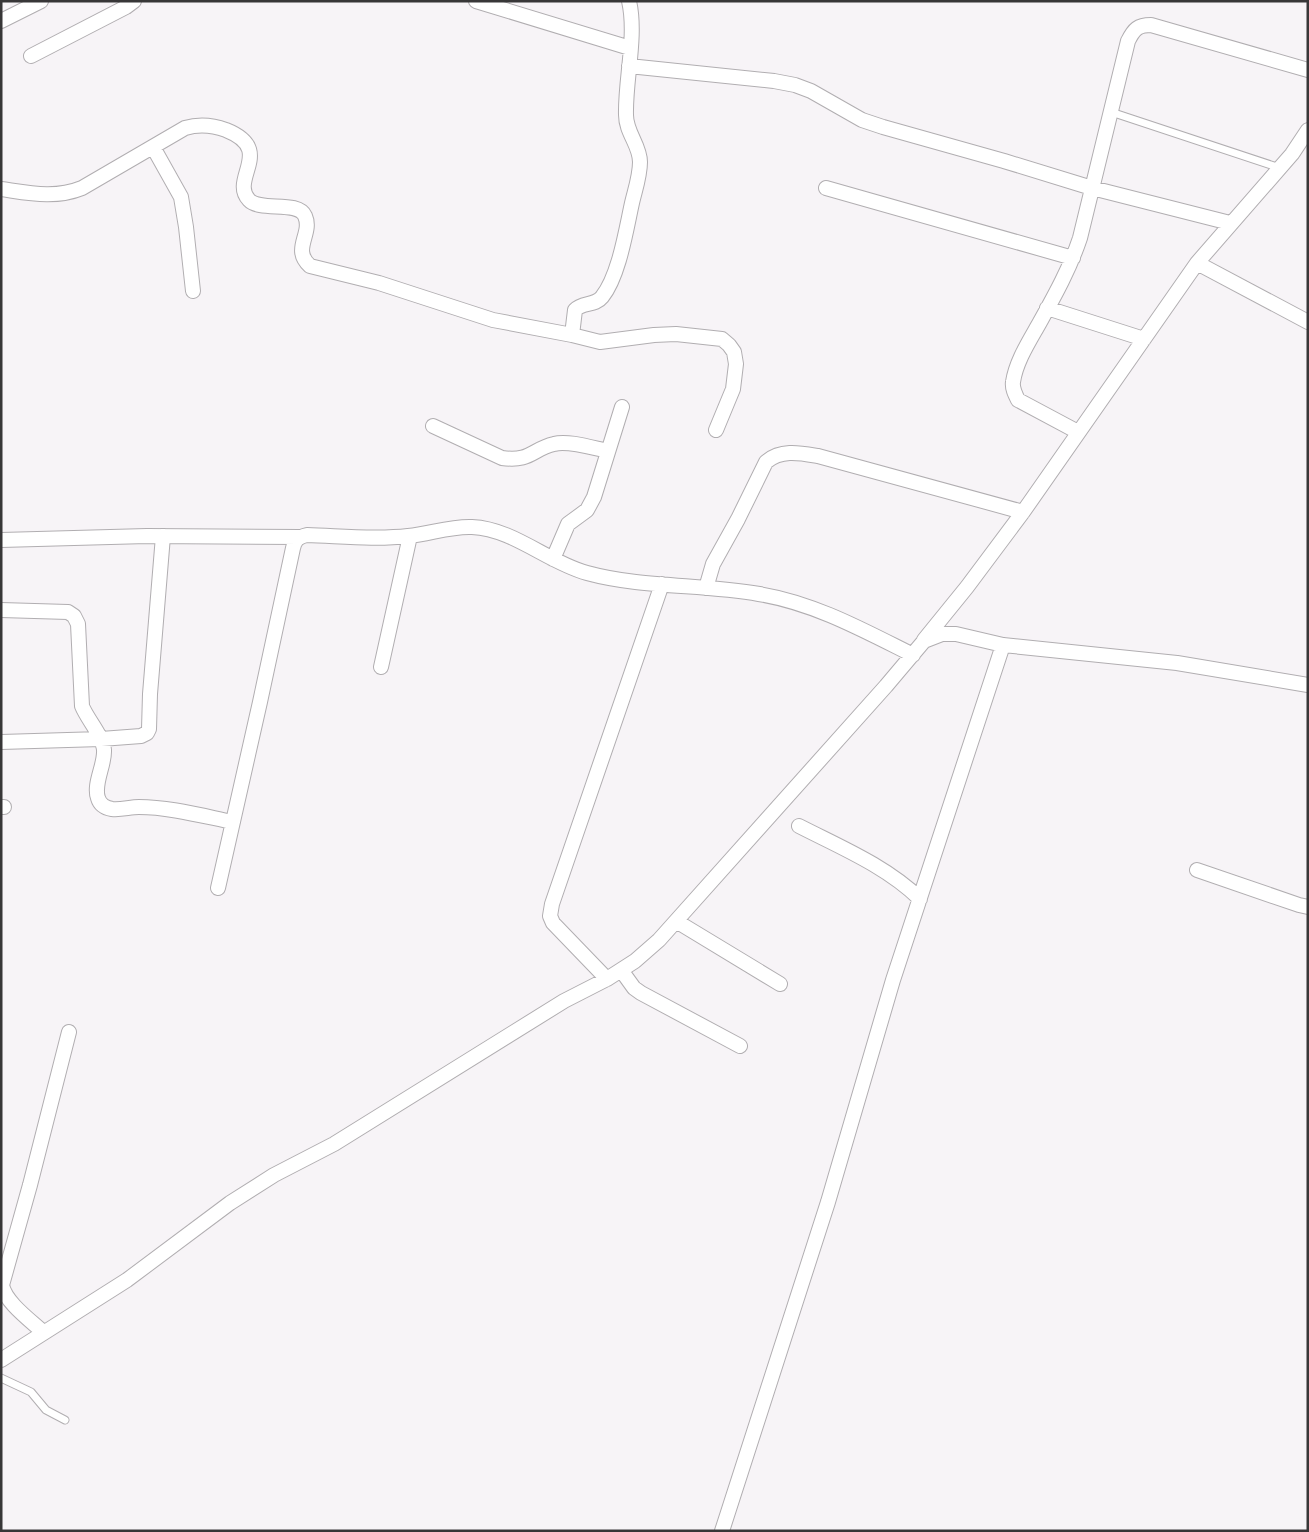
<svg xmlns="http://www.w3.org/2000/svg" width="1309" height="1532" font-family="Karla,sans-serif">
<rect width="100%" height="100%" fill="#f7f4f7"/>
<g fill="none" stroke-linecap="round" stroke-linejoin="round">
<g stroke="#b1aeb1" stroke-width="9">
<path id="lane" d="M1111,112L1280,168
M1,1378L31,1392L46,1410L65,1420"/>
</g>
<g stroke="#b1aeb1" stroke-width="16">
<path id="street" d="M476,1L630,48
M1,21L41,1
M31,56L126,7L134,1
M629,66L774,81L795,85L811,91L862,120L883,127L1004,161L1092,188L1230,223
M153,147L181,197L186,227L193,291
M826,188L1073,258
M1,189C29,193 55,199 82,188L185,128C199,124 212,125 226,130C276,150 229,179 249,200C260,212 298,200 305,216C313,234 291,249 310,266L379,283L493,320L572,335L575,310C582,302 595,306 602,297C619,276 626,230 632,203C635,190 640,176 640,162C640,145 626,133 626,115C625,80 637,36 629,1
M1197,263L1308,322
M1047,308L1144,339
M572,335L600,342L654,335L676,334L722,339L729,345L734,352L736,364L733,389L716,430
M433,426L502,458C531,462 532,449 554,444C568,440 593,448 608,451
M1078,432L1018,400C1015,394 1012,388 1013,382C1016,361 1030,340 1040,322C1055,295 1070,268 1080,238L1128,41C1134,29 1138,25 1151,25L1308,70
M1,540L147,536L300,537
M553,559L568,524L587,510L594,497L622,407
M706,588L713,564L738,519L766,462C781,449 800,453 818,456L1023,512
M1,610L68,612L74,616L78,624L82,706C87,719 103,736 104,750C105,765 93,784 98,798C100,805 106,808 112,809C121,810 130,807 139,807C169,807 203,816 233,822
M924,640L967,587L1023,512L1197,263L1292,154L1308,130
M381,667L410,536
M1,742L101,739L141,736L147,733L149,729L150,694L163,536
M1,807H4
M799,826C840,847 886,866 920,899
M1197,870L1299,905L1308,907
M218,888L260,702L293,548C295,540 298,537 307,535C340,536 375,540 408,536C430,534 450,526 472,527C514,529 547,562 587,573C642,588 702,584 759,594C814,603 863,630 913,655
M676,921L780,984
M621,970L634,988L641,993L740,1046
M607,979L553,923L550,916L552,904L662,584
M43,1332C30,1320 5,1302 2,1285L30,1185L69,1032
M1,1360L127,1280L230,1203L274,1175L334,1144L564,1001L607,979L635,961L659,940L886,686L924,641L942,634H956L1003,645L1177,663L1308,685
M722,1531L828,1202L893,980L1003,645"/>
</g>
<use href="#lane" stroke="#fff" stroke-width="7"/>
<use href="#street" stroke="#fff" stroke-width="14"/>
</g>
<rect width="1309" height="1532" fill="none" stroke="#383738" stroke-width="5"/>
</svg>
